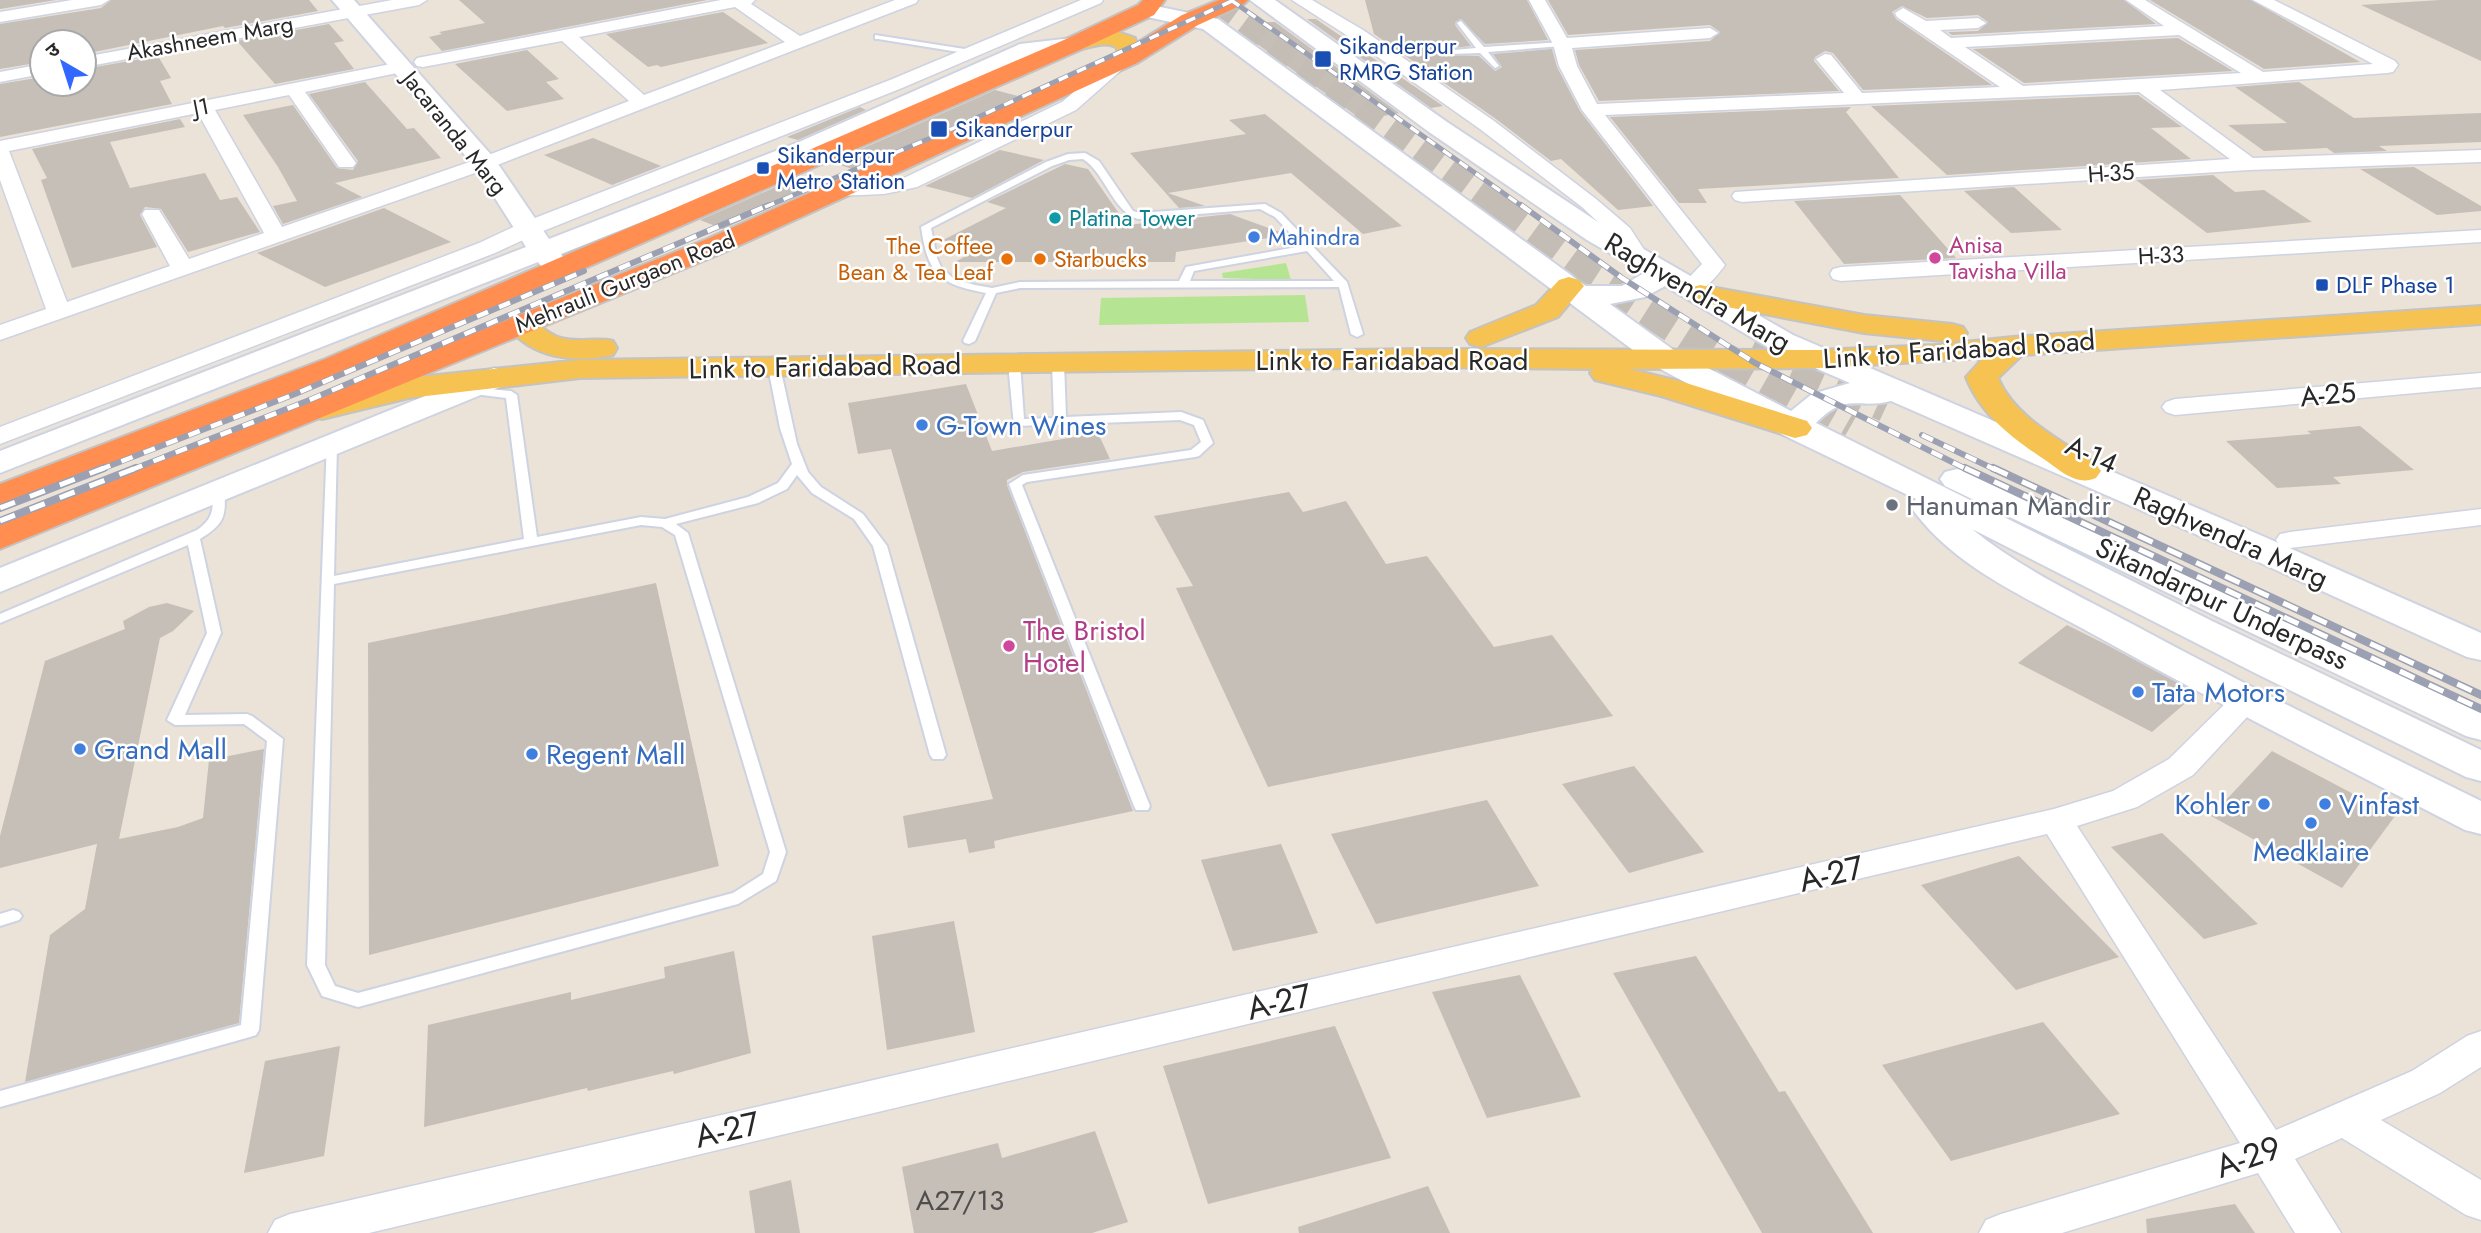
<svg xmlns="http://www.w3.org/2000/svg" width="2481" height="1233" font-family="Jost,'Noto Sans Devanagari',sans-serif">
<rect width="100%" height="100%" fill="#ebe2d8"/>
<path fill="#b5e592" d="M1286,263L1291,280L1223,278L1222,273Z
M1305,295L1309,322L1099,325L1101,298Z"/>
<path fill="#c6bfb8" d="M0,0H56L0,9Z
M111,0H309L318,11L225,28L223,26L84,54V42H42V62L0,69V24L101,8Z
M459,0H707L442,51L429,37L442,34L439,32L485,23Z
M1365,0H1527L1548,40L1485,44L1460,19L1455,25L1471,46L1453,48L1448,51L1449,55L1479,56L1495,71L1502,67L1493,54L1552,49L1557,67L1580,111L1653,206L1618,210L1561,159L1551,161L1496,119L1374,34Z
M1548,0H2124L2156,24L1952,35L1948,32L1978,31L1988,22L1978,15L1927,18L1902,6L1892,12L1896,19L1992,85L1863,90L1833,53L1825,51L1815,57L1814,61L1839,91L1599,101L1579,65L1575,50L1710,41L1720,32L1710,25L1568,35Z
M2150,0H2251L2360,62L2264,69Z
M2440,0H2481V61L2361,5Z
M723,12L768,43L661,67L657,65L648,67L606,34Z
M1307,19H1316L1443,106L1431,108Z
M1267,22H1275L1399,113L1362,120L1238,30Z
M329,24L344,41L334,43L354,69L275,84L237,41Z
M2178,38L2233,71L2024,83L1973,49Z
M527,50L559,79L546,82L564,99L507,111L455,64Z
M158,56L171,78L160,81L172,104L0,137V84L42,77V84H84V69Z
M365,82L407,129L414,128L441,158L335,183L362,197L283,224L273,206L297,201L278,167L243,115L293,105L337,168L353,170L358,161L309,94Z
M2299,82L2354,118L2481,113V142L2379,146L2387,151L2334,153L2327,148L2264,151L2228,125L2287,123L2235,87Z
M995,90L1018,96L855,170L832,162Z
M2138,95L2182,127L2151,128L2191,159L1947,175L1871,106Z
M860,107L866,110L798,140L787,137Z
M1851,107L1846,112L1899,178L1698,189L1707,203H1679L1610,117Z
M1265,114L1402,226L1363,234L1291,173L1168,193L1205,206L1179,208L1130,153L1246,134L1229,120Z
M180,119L185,127L110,142L130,188L205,173L220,200L237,197L260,232L188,252L161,209L145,207L140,215L157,247L72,268L41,180L47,178L32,149Z
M593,138L661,166L612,185L544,155Z
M1000,150L1044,160L972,198L925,186Z
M1065,164L1088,169L1127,225L1230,214L1288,235L1176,252L1175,262H955L975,251L943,240L1006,208L987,202Z
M2414,167L2481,206V211L2437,215L2360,169Z
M803,175L810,190L723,229L700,220Z
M2213,175L2235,192L2264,190L2312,222L2207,233L2136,180Z
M2014,187L2062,230L2011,233L1964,191Z
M1900,195L1956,258L1844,264L1794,201Z
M384,208L451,242L325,287L257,253Z
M966,384L992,451L1098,433L1110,459L1023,472L1007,480V485L1133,811L994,841L995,848L969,853L966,839L908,848L903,816L993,799L891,449L858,454L848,403Z
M2360,426L2414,470L2333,477L2341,484L2277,488L2226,441L2311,434L2307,431Z
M1289,492L1303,512L1346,501L1386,564L1427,556L1494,647L1552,635L1613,716L1268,787L1176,588L1193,586L1154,516Z
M656,583L719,866L369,955L368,643Z
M167,603L194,611L173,631L160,638L119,839L178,827L203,818L209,760L264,749L239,1023L25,1082L50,935L85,909L97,844L0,868V836L45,661L125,629L123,621L149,607Z
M2067,625L2107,645L2197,693L2152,732L2018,663Z
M2272,751L2395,816L2342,888L2211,816Z
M1634,766L1704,852L1629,873L1562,784Z
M1487,800L1539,886L1376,924L1331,834Z
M2162,833L2188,857L2258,924L2204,939L2111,847Z
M1281,844L1318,933L1233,951L1201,860Z
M2019,856L2119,957L2016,990L1921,885Z
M954,921L975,1032L887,1050L872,936Z
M734,951L751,1053L674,1074L673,1071L588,1091L587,1088L424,1127L428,1025L571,992V1000L665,978L664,967Z
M1696,956L1779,1092L1785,1091L1873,1233H1762L1613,973Z
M1520,975L1581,1097L1487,1118L1432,992Z
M2043,1022L2120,1114L1951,1161L1882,1065Z
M1335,1026L1391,1158L1208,1204L1163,1066Z
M340,1046L324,1156L244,1173L265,1061Z
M1095,1131L1128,1222L1092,1233H914L902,1167L998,1143L1002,1158Z
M791,1180L800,1233H755L749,1191Z
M1428,1186L1450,1233H1299L1298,1227Z
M2235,1204L2255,1233H2147L2146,1219Z"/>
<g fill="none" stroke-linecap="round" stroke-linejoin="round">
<path stroke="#c4bdb5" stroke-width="24" stroke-dasharray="24 12" stroke-linecap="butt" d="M1216,0L1498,207"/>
<path stroke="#c4bdb5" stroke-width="31" stroke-dasharray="31 15" stroke-linecap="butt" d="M1496,205L1593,276L1693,340L1849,429
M1753,346L1886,407"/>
<g stroke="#ced3e2" stroke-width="4">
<path id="lane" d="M1461,21L1484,47L1562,42L1566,44L1562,46L1488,52L1499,66L1495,68L1480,53L1451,54L1450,52L1454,50L1476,48L1457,23Z
M875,35L971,50L975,52L971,54L878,39H875Z
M1085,153L1099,161L1133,211L1139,213L1265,204L1281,213L1347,282L1363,334L1357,337L1351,334L1339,287L1020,288L996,293L975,341L969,344L965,343L963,341L986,293C939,284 928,275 921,227L1046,162L1068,154ZM1083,159C1106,174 1112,211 1138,219L1260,209L1275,217L1302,246L1186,267L1179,281L1020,282L992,288L975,285L954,279L941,267L937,258L931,228L1052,166L1069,160ZM1307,251L1334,281H1190L1194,271Z
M1014,360L1020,363L1024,419L1054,418L1052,363L1058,360L1064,363L1066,417L1181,412L1203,420L1213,443L1199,456L1195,457L1027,482L1022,485L1150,806L1148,810H1136L1134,806L1009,484L1023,475L1191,450L1201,442L1194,425L1180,420L1014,426L1008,363Z
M774,364L780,367L797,444L808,472L821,487L863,514L887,546L946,755L943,759H933L930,755L873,546L854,519L812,493L797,475L787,489L758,503L676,524L688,533L786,852L776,881L738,904L358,1007L322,996L307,965L327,441L331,440L337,444L334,576L524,539L506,398L466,393V389L470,387L511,391L517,395L537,537L641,517L665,519L748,497L778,483L792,464L780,428L768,367ZM641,525L662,527L675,535L770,852L763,874L733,893L358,993L335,986L325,965L334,584Z
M218,486L224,490C227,517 223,525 200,539L221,633L185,715L247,714L252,716L283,739L259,1030L256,1035L250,1037L0,1107V1091L241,1025L267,741L244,724L175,725L167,720L207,633L188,545L0,623V614L197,530C213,519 214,509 212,490Z
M13,910L19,912L22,916L19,920L0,926V914Z"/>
</g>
<g stroke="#ced3e2" stroke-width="3">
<path id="street" d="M72,0H109L101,5L0,22V12Z
M392,0H427L419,5L84,67V57Z
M721,0H755L751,4L800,36L895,0H918L916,3L492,167L0,340V325L46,309L0,180V141L401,62L407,63L410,67L407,71L305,92L356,163L353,167H339L289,95L215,110L282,227L478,159L629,101L562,41L423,67L417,66L414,62L417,58ZM735,7L785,42L644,95L579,37ZM198,113L264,233L189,259L159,210H145L142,214L170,266L67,302L9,151Z
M1081,0H1103L1101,3L902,88L538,233L495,253L0,444V427L479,243L522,223L890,80Z
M1292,0H1312L1363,30L1494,121L1596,199L1630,228L1650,259L1647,264H1631L1614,237L1582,207L1480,129L1351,38Z
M1529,0H1545L1567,38L1710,28L1718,33L1710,38L1572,48L1577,66L1597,104L1844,93L1816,59L1825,54L1831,55L1862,93L2000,87L1897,17L1895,13L1903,8L1926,21L1978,18L1986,23L1978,28L1940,30L1951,38L2164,26L2126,0H2145L2263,72L2373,64L2253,0H2274L2395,61L2398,65L2393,72L2387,73L2160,90L2253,158L2481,150V162L2249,170L1742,202L1735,200L1732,196L1735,192L2230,159L2139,92L1605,115L1725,265C1715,279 1700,297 1682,293L1679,288L1702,264L1582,110L1559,66L1553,44ZM2179,35L2241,73L2023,86L1965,47Z
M1121,56L1130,61L1127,65L1076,110L917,187L884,194L837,196L830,194L827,190L830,186L837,184L904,178L1062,102L1115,57Z
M42,64V74L0,82V72Z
M2481,230V242L1841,281L1833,279L1830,274L1833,269L1841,267Z
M2481,373V387L2175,415L2166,412L2162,407L2166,402L2175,399Z
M2481,509V525L2290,548L2280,546L2276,540L2280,534L2290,532Z
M2245,692L2256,695L2261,702L2193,775L2137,807L2077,826L2276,1130L2412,1071L2467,1036L2481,1031V1067L2440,1093L2381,1120L2481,1180V1220L2466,1215L2342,1138L2295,1159L2341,1233H2295L2258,1173L2062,1233H1979L1986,1220L2001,1214L2240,1143L2047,834L369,1233H268L275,1220L290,1214L2054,809L2113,791L2169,759L2234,695Z"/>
</g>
<g stroke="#ced3e2" stroke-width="4">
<path id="secondary" d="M332,0H354L494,158L549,239L799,142L1020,44L1072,38L1080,40L1083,45L1080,50L1032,55L817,152L561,254L571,268L567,274C552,278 547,274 538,262L0,473V451L526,247L476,168Z
M1250,0H1275L1447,122L1607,228L1793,335L2267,538L2481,633V660L2467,657L2241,554L1891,401C1856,410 1848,391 1816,423L2212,621L2481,750V781L2466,777L2255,673L1972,529C2021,569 2080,596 2136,626C2249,687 2365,744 2481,801V834L2465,830C2342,767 2219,704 2098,637C2034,601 1954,569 1911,507L1916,499L1783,435L1653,365L1203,29L1138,15L1135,10L1138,5L1146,4L1218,19L1586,286H1622L1644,273L1587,240L1429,132ZM1665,286L1771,349L1850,383L1812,394L1791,411L1675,351L1610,304L1645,297Z
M494,368L505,371L510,378L505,385L0,592V568Z
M1957,469L1969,472L2481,710V740L2466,736L1945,486L1940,479L1945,472Z"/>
</g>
<g stroke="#c3c3c3" stroke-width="4">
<path id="primary" d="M1112,30L1135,38L1140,58L1137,63H1121L1116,47C1098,39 1082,54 1064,50L1061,45L1064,40Z
M1569,277L1579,280L1584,286L1558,317L1481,347L1470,344L1466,338L1470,332L1536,305L1559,280Z
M1700,285L1864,315L1952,324L1963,327L1967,333L1963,339L1952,342L1864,333L1690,300L1685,294L1690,288Z
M2481,306V324L2022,355L1998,378C2015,418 2062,441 2096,464L2101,471L2096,478C2091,480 2086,481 2080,480C2068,478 2058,469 2048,462C2014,439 1981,416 1966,377L1983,358L1819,368L1629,369L1683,382L1807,421L1812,428L1807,435L1795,438L1661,396L1595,380L1590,373L1593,369L1425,367L580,378L409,398L322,419L310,416L306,409L310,402L409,378L580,360L1425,349L1819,350L1935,345L2013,337Z
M521,315C537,319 545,334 561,338C578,343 596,337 613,341L617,348L613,355C575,364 529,358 506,324L510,318Z"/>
</g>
<g stroke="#c3c3c3" stroke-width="4">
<path id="highway" d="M1143,0H1165L1154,15L1080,50L347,373L0,507V484L325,359L1064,40L1138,5Z
M1219,0H1248L1244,4L1198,25L1137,63L727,251L0,549V525L707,239L1121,53L1182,15Z"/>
</g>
<use href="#lane" fill="#fff" fill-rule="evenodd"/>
<use href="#street" fill="#fff" fill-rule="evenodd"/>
<use href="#secondary" fill="#fff" fill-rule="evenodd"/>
<use href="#primary" fill="#f6c353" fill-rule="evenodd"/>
<use href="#highway" fill="#ff8e50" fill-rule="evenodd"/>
<g stroke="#9ba1b3" stroke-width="5">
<path id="rail-far2" d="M1231,0L1523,207
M765,207L945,132L1234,0"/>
</g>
<g stroke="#9ba1b3" stroke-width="6">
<path id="rail-far1" d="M1521,205L1622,278L1755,363L1968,470
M1922,435L1996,470
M99,470L295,394L584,271
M131,470L307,401L769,205"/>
</g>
<g stroke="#9ba1b3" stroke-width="8">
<path id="rail" d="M1965,468L2481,709
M1993,468L2481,695
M0,508L104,468
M0,521L136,468"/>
</g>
<use href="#rail-far2" stroke="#fff" stroke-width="3.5" stroke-dasharray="10" stroke-linecap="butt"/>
<use href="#rail-far1" stroke="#fff" stroke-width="4.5" stroke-dasharray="12" stroke-linecap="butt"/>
<use href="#rail" stroke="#fff" stroke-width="5" stroke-dasharray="16" stroke-linecap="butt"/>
</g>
<g fill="#1a4fb4" stroke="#fff" stroke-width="2.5">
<rect x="1314" y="50" width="18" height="18" rx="3.5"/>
<rect x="930" y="120" width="18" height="18" rx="3.5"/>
<rect x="756" y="161" width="14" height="14" rx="3.5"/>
<rect x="2315" y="278" width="14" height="14" rx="3.5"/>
</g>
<circle fill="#0f9aa8" stroke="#fff" stroke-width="2.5" cx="1055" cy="218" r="7"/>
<g fill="#3f7fe0" stroke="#fff" stroke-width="2.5">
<circle cx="1254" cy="237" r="7"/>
<circle cx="922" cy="425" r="7"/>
<circle cx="2138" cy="692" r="7"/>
<circle cx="80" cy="749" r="7"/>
<circle cx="532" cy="754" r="7"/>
<circle cx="2264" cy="804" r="7"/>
<circle cx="2325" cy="804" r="7"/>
<circle cx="2311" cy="823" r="7"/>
</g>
<g fill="#d1479c" stroke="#fff" stroke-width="2.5">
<circle cx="1935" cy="258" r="7"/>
<circle cx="1009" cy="646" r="7"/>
</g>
<g fill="#e8710a" stroke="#fff" stroke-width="2.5">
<circle cx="1007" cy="259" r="7"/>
<circle cx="1040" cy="259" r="7"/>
</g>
<circle fill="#6b7280" stroke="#fff" stroke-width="2.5" cx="1892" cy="505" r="7"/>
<g text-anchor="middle" stroke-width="5" stroke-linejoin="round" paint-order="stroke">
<g font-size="23" fill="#282828" stroke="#fff">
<text transform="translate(210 38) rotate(-10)" y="8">Akashneem Marg</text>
<text transform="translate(201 107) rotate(-11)" y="8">J1</text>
<text transform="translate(455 133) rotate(51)" y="8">Jacaranda Marg</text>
<text transform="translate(2111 173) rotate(-4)" y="8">H-35</text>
<text transform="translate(2161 255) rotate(-3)" y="8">H-33</text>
<text transform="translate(625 282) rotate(-22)" y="8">Mehrauli Gurgaon Road</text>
</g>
<g font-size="23" fill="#164399" stroke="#fff" text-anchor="start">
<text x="1339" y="54">Sikanderpur<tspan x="1339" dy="26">RMRG Station</tspan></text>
<text x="955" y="137">Sikanderpur</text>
<text x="777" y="163">Sikanderpur<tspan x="777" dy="26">Metro Station</tspan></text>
<text x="2336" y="293">DLF Phase 1</text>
</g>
<g font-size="23" fill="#0d838f" stroke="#fff" text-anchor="start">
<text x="1069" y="226">Platina Tower</text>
</g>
<g font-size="23" fill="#366cbe" stroke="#fff" text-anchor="start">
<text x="1268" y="245">Mahindra</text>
</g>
<g font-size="23" fill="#b23c85" stroke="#fff" text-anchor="start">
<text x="1949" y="253">Anisa<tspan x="1949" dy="26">Tavisha Villa</tspan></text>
</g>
<g font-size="23" fill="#c56008" stroke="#fff" text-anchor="end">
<text x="993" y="254">The Coffee<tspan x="993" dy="26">Bean &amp; Tea Leaf</tspan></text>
<text x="1054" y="267" text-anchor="start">Starbucks</text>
</g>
<g font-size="28" fill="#282828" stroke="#fff">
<text transform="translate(1698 292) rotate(30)" y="10">Raghvendra Marg</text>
<text transform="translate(1959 349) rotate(-4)" y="10">Link to Faridabad Road</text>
<text x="1392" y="370">Link to Faridabad Road</text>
<text transform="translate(825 366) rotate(-1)" y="10">Link to Faridabad Road</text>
<text transform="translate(2328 394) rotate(-5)" y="10">A-25</text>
<text transform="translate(2092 454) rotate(24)" y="10">A-14</text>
<text transform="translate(2231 537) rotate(24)" y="10">Raghvendra Marg</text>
<text transform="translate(2222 603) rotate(25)" y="10">Sikandarpur Underpass</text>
</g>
<g font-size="28" fill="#366cbe" stroke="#fff" text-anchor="start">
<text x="936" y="435">G-Town Wines</text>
<text x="2152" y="702">Tata Motors</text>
<text x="94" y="759">Grand Mall</text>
<text x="546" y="764">Regent Mall</text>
<text x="2250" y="814" text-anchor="end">Kohler</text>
<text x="2339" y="814">Vinfast</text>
<text x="2311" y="861" text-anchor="middle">Medklaire</text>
</g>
<g font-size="28" fill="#5b616d" stroke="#fff" text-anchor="start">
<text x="1906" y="515">Hanuman Mandir</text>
</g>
<g font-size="28" fill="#b23c85" stroke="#fff" text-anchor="start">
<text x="1023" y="640">The Bristol<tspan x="1023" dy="32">Hotel</tspan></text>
</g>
<g font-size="28" fill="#504e4c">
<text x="960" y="1210">A27/13</text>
</g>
<g font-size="33" fill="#282828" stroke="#fff">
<text transform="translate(1831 873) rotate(-13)" y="12">A-27</text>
<text transform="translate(1279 1001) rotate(-13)" y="12">A-27</text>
<text transform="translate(727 1129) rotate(-13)" y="12">A-27</text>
<text transform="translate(2248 1156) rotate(-19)" y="12">A-29</text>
</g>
</g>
<g transform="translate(63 63) rotate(321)"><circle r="33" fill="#ffffff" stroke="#a9a9a9" stroke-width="2"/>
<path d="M0-5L12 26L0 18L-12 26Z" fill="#3268ff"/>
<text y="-10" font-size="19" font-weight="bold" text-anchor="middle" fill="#282828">उ</text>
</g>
</svg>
